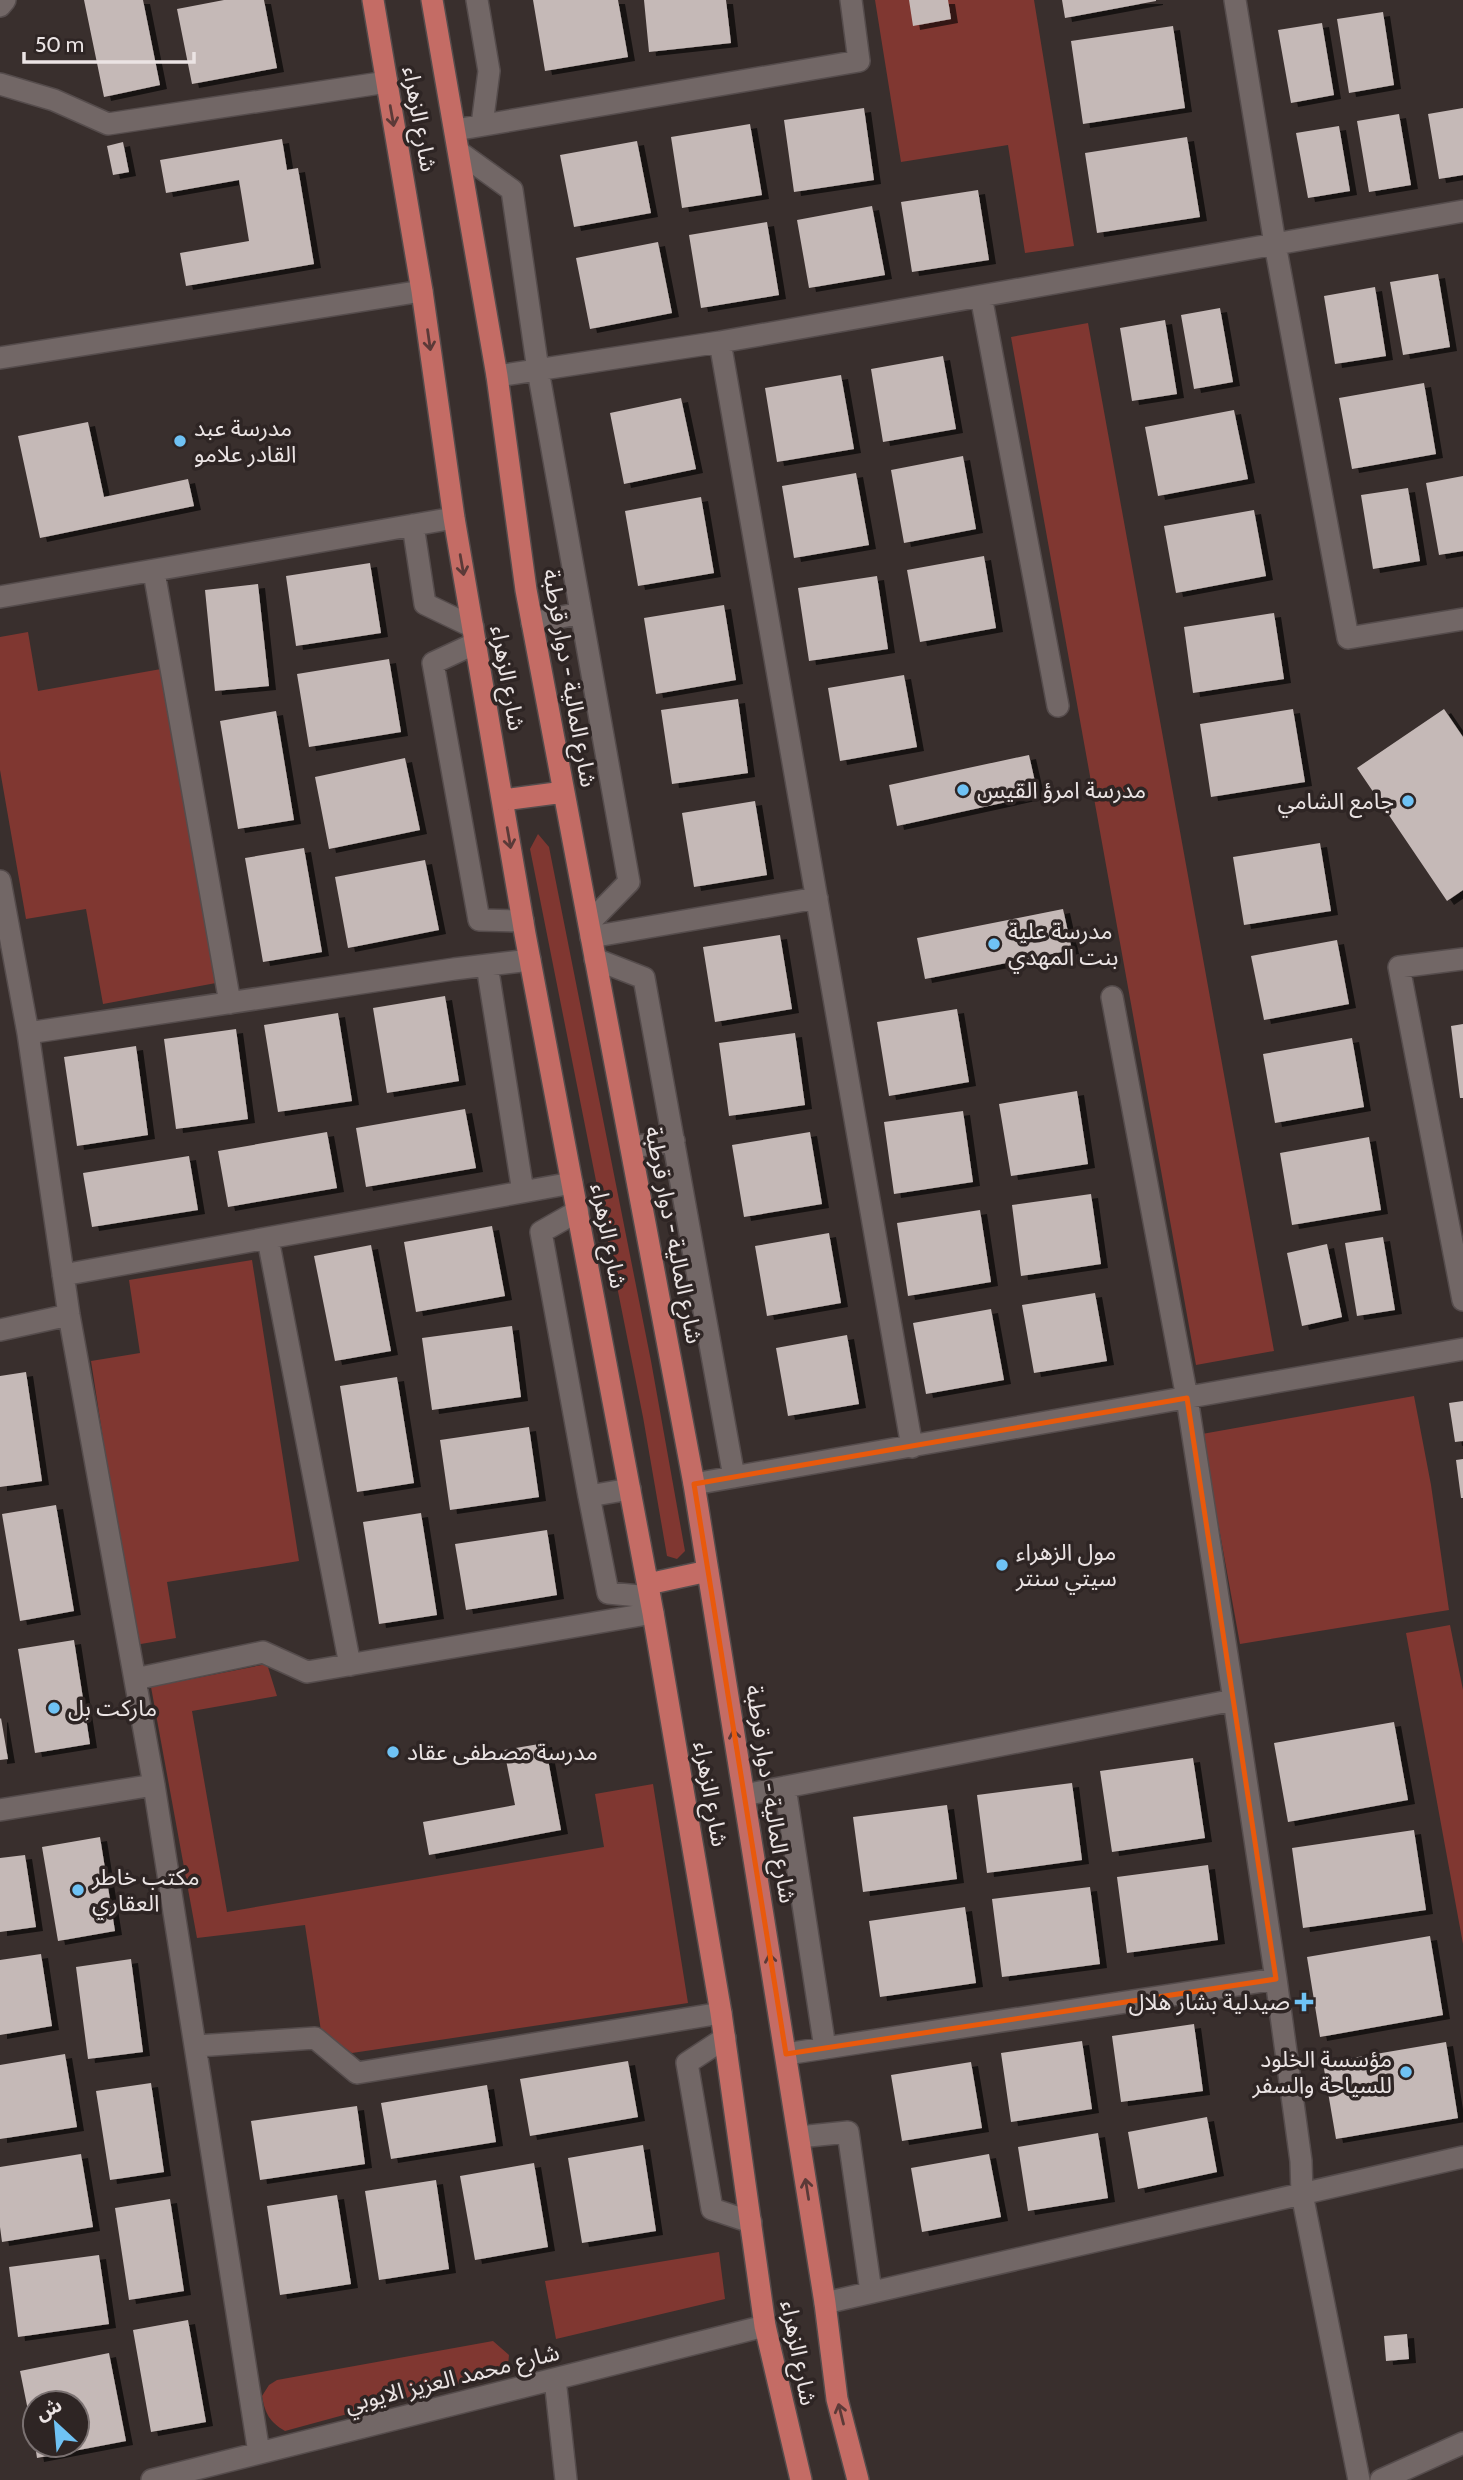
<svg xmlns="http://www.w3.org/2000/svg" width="1463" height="2480" font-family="Cabin,'Noto Sans Arabic',sans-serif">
<defs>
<filter id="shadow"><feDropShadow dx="7" dy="4" stdDeviation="0" flood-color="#0009"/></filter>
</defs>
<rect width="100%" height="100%" fill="#392f2d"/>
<path fill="#803731" d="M875,0H1034L1074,246L1025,253L1008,145L901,162Z
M1088,323L1274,1351L1196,1365L1011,337Z
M28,632L38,691L161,669L216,983L103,1004L86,909L26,919L0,770V637Z
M538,834L549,847L651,1361L685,1551L677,1559L667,1556L643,1417L530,849Z
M252,1260L299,1561L167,1582L176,1638L135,1645L91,1361L140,1353L129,1280Z
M1414,1396L1431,1485L1449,1610L1240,1644L1202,1434Z
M1450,1625L1463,1690V1944L1406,1633Z
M267,1664L277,1696L192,1711L227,1912L604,1847L595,1794L653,1784L688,2003L352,2053L321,2031L305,1925L197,1938L151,1687Z
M719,2252L725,2299L556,2339L545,2281Z
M493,2341L509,2355L508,2365L498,2373L285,2431C270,2422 265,2414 262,2396L269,2385L277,2380Z"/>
<path fill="#c5b9b7" filter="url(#shadow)" d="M84,0H143L160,85L104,97Z
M224,0H264L277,68L192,84L177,9Z
M533,0H618L628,57L545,71Z
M644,0H726L731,43L649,52Z
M909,0H948L951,19L913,26Z
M1062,0H1156V1L1065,18Z
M1383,12L1394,85L1349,93L1337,19Z
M1322,23L1334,95L1291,103L1278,30Z
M1173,26L1185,108L1083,124L1071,41Z
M864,108L874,180L794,192L784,120Z
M1463,108V175L1439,179L1428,114Z
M1399,114L1411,185L1369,192L1357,121Z
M750,124L762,195L682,208L671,137Z
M1339,126L1350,191L1308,198L1296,133Z
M1187,137L1200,217L1097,233L1085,153Z
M282,139L287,170L298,168L314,264L186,286L180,253L249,241L239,180L166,193L160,160Z
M637,141L651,213L574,227L560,155Z
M123,142L129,172L113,175L107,146Z
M978,190L989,260L912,272L901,202Z
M872,206L885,275L809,288L797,220Z
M767,222L779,295L701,308L689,235Z
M658,242L672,313L590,329L576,258Z
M1438,274L1450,347L1403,355L1390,282Z
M1375,287L1386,356L1335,364L1324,296Z
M1220,308L1233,382L1194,389L1181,315Z
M1165,320L1177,394L1132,401L1120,328Z
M943,356L956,429L883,442L871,369Z
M841,375L854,449L777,462L765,388Z
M1424,383L1436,454L1352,469L1339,398Z
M681,398L696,469L624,484L610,413Z
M1234,410L1248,479L1158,496L1145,427Z
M88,422L104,497L188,479L194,506L40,538L18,436Z
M963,456L976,529L904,543L891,470Z
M856,473L869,545L794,558L782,486Z
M1463,476V551L1439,555L1426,483Z
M1408,488L1420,561L1373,569L1361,495Z
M701,497L714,573L638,586L625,511Z
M1254,510L1266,576L1176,593L1164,526Z
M984,556L996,628L920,642L907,570Z
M370,563L381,633L296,646L286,576Z
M877,576L888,649L809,661L798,588Z
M258,584L269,686L215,691L205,590Z
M724,605L736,680L656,694L644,618Z
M1274,613L1284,679L1193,693L1184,627Z
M389,659L401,732L309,747L297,674Z
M904,675L917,747L840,761L828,688Z
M738,699L748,773L672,784L661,710Z
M1293,709L1305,782L1211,797L1200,724Z
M1444,709L1463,737V890L1447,901L1357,768Z
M276,711L294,820L238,829L220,721Z
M1029,755L1038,795L897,826L889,785Z
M405,758L420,830L329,849L315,777Z
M755,801L767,875L694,887L682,813Z
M1320,843L1331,911L1244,925L1233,857Z
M304,848L322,952L263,962L245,858Z
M425,860L439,930L348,948L335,877Z
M1063,909L1072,950L925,979L917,938Z
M780,935L792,1009L715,1022L703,947Z
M1337,940L1349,1004L1264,1020L1251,956Z
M445,996L459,1081L387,1093L373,1008Z
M957,1009L969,1082L889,1096L877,1022Z
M338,1013L352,1101L278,1112L264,1025Z
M1463,1024V1098H1460L1451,1026Z
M236,1029L248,1119L176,1129L164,1039Z
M795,1033L805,1105L729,1116L719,1043Z
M1352,1038L1364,1107L1275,1123L1263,1054Z
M136,1046L148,1135L77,1146L64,1057Z
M1077,1091L1088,1164L1011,1176L999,1104Z
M465,1109L476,1168L366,1187L356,1128Z
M963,1111L973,1182L894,1194L884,1122Z
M327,1132L337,1188L228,1207L218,1151Z
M810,1132L822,1204L744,1217L732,1145Z
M1369,1137L1381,1210L1292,1225L1280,1153Z
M189,1156L198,1210L92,1227L83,1173Z
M1091,1194L1101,1264L1021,1276L1012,1205Z
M980,1210L991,1282L908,1296L897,1223Z
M492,1226L505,1296L416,1312L404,1242Z
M829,1233L841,1303L767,1316L755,1246Z
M1383,1237L1395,1310L1357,1316L1345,1243Z
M1327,1244L1342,1317L1302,1326L1287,1253Z
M371,1245L391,1351L335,1361L314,1256Z
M1095,1293L1107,1361L1034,1373L1022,1305Z
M991,1309L1004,1380L926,1394L913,1323Z
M512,1326L521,1397L432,1410L422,1338Z
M847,1335L859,1404L788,1416L776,1348Z
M26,1372L42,1481L0,1487V1376Z
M397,1377L414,1483L357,1492L340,1386Z
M1463,1401V1441L1455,1442L1449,1403Z
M529,1427L539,1497L450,1510L440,1440Z
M1463,1459V1498H1461L1456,1460Z
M56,1505L74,1611L20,1621L2,1514Z
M421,1513L437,1615L379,1624L363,1522Z
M547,1530L557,1595L466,1610L455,1544Z
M74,1640L90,1744L35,1753L18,1649Z
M1,1718L8,1759L0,1760V1719Z
M1394,1722L1408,1800L1288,1822L1274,1743Z
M545,1743L561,1830L429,1855L423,1822L515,1805L504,1750Z
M1193,1758L1205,1838L1112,1852L1100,1771Z
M1072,1783L1082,1860L987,1873L977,1795Z
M947,1805L957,1879L863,1892L853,1817Z
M1414,1830L1426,1910L1303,1928L1292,1848Z
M100,1837L115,1931L58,1941L42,1847Z
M25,1855L36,1927L0,1932V1858Z
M1208,1865L1218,1940L1127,1953L1117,1877Z
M1090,1887L1100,1964L1002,1977L992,1899Z
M965,1907L976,1983L880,1997L869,1921Z
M1430,1936L1443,2015L1320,2037L1307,1957Z
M41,1954L52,2026L0,2035V1960Z
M131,1959L143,2052L88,2059L76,1967Z
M1194,2024L1203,2091L1121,2102L1112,2036Z
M1082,2041L1092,2109L1011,2122L1001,2053Z
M1446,2042L1458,2118L1336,2139L1323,2063Z
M65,2054L77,2127L0,2139V2065Z
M628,2061L638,2117L530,2136L520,2079Z
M971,2062L982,2128L902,2141L891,2075Z
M151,2083L164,2172L110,2180L96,2091Z
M487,2085L496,2142L391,2159L381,2103Z
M357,2106L365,2164L260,2180L251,2121Z
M1207,2117L1217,2172L1138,2189L1128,2132Z
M1098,2133L1108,2198L1028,2211L1018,2147Z
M643,2145L656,2231L582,2243L568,2158Z
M81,2154L93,2227L2,2242L0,2227V2167Z
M989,2154L1001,2217L922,2232L911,2168Z
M534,2163L548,2247L475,2260L460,2176Z
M436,2180L449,2269L379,2280L365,2191Z
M337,2195L351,2284L280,2295L267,2206Z
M170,2199L184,2291L129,2300L115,2208Z
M99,2255L109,2324L18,2337L9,2267Z
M188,2320L206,2422L151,2432L133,2330Z
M1407,2334L1409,2359L1386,2361L1384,2336Z
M109,2353L126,2441L37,2458L35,2445H77V2403H35L34,2440L20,2371Z"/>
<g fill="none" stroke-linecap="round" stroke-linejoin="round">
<g stroke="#554c4c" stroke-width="24">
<path id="minor" d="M477,0L489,71L482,125
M1235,0L1275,244L1348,638L1463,619
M0,6L5,0
M0,84L54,100L108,124L387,82
M455,130L859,61L851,0
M459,152L512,190L538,370L629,882L589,923
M981,296L1058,706
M720,342L912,1447
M0,358L422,291
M497,376L720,342L1463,211
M413,525L425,604L473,627
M154,572L230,1003
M0,597L454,518
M532,623L581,613
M476,643L433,663L479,920L523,921
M0,881L28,1033L69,1315L154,1785L259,2453
M591,937L817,898
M595,959L644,978L734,1477
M1463,959L1399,967L1463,1300
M487,965L523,1192
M28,1033L454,969L530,960
M631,1147L674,1141
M578,1211L541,1232L589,1496L630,1489
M268,1239L350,1665
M63,1275L572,1183
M0,1330L69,1315
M694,1484L1463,1349
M589,1496L608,1593L650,1597
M135,1679L263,1652L307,1672L653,1613
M1234,1700L1276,1979L1301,2161L1302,2194L1359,2480
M785,1787L825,2048
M744,1795L1234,1700L1187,1398L1112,997
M0,1810L154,1785
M725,2038L687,2063L712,2209L751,2222
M197,2046L315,2038L357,2073L721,2013
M786,2054L1276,1979
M799,2137L848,2132L871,2292
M825,2303L1463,2157
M555,2379L566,2480
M152,2480L765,2326
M1381,2480L1463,2443"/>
</g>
<g stroke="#554c4c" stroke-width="24">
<path id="major" d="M373,0L422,291L454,518L525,934L653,1613L721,2013L765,2326L801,2480
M432,0L497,376L526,590L694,1484L825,2303L837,2399L858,2480
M503,800L564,792
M648,1584L708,1571"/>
</g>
<use href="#minor" stroke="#726766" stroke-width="21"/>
<use href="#major" stroke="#c46c65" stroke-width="21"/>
</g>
<defs><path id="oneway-shaft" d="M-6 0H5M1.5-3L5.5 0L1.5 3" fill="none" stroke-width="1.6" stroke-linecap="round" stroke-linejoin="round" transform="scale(1.75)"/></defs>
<g stroke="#5b3a38">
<use href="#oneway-shaft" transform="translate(392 116) rotate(80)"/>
<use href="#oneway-shaft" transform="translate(429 340) rotate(82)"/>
<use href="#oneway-shaft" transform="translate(462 565) rotate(80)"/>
<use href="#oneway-shaft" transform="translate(509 838) rotate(80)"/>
<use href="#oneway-shaft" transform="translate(735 1740) rotate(-99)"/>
<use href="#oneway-shaft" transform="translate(771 1964) rotate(-99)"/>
<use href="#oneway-shaft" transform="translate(807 2189) rotate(-99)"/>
<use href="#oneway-shaft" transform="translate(841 2414) rotate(-104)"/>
</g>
<path fill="none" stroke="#e8590c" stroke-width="5" stroke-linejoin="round" d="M1187,1398L1276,1979L786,2054L694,1484Z"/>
<g fill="#6fc2f4" stroke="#2e2524" stroke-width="2.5">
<circle cx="180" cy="441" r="7"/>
<circle cx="963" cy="790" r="7"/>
<circle cx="1408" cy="801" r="7"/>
<circle cx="994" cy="944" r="7"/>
<circle cx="1002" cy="1565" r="7"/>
<circle cx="54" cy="1708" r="7"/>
<circle cx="393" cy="1752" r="7"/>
<circle cx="78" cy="1890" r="7"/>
<path d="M1300.5 1991.5h7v7h7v7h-7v7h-7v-7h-7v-7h7z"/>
<circle cx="1406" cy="2072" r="7"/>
</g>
<g text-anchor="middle" stroke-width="7" stroke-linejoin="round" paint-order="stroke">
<g font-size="23" fill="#ebe4e4" stroke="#2e2524">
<text transform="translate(420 119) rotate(80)" y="8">شارع الزهراء</text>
<text transform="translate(508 678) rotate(80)" y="8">شارع الزهراء</text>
<text transform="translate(570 678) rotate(80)" y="8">شارع المالية - دوار قرطبة</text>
<text transform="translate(674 1235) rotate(79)" y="8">شارع المالية - دوار قرطبة</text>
<text transform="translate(609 1236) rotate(79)" y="8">شارع الزهراء</text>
<text transform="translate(711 1794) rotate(80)" y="8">شارع الزهراء</text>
<text transform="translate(771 1794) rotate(81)" y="8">شارع المالية - دوار قرطبة</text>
<text transform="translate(799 2353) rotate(79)" y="8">شارع الزهراء</text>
<text transform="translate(452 2378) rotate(-14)" y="8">شارع محمد العزيز الايوبي</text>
</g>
<g font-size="23" fill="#ebe4e4" stroke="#2e2524" text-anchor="start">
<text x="194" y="436">مدرسة عبد<tspan x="194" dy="26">القادر علامو</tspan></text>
<text x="977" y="798">مدرسة امرؤ القيس</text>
<text x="1394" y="809" text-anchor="end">جامع الشامي</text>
<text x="1008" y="939">مدرسة علية<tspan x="1008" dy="26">بنت المهدي</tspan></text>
<text x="1016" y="1560">مول الزهراء<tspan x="1016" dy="26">سيتي سنتر</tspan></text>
<text x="68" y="1716">ماركت بل</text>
<text x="407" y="1760">مدرسة مصطفى عقاد</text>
<text x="92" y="1885">مكتب خاطر<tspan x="92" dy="26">العقاري</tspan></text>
<text x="1290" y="2010" text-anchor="end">صيدلية بشار هلال</text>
<text x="1392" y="2067" text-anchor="end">مؤسسة الخلود<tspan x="1392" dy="26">للسياحة والسفر</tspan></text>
</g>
</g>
<g transform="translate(56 2424) rotate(334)"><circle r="33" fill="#2e2524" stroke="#7a7171" stroke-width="2"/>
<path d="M0-5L12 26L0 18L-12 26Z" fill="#6fc2f4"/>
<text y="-10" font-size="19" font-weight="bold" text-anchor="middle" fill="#ebe4e4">ش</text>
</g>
<path d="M24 52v10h170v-10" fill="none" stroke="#ebe4e4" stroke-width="3.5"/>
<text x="35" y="52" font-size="21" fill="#ebe4e4" stroke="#2e2524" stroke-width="5" paint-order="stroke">50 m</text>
</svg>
